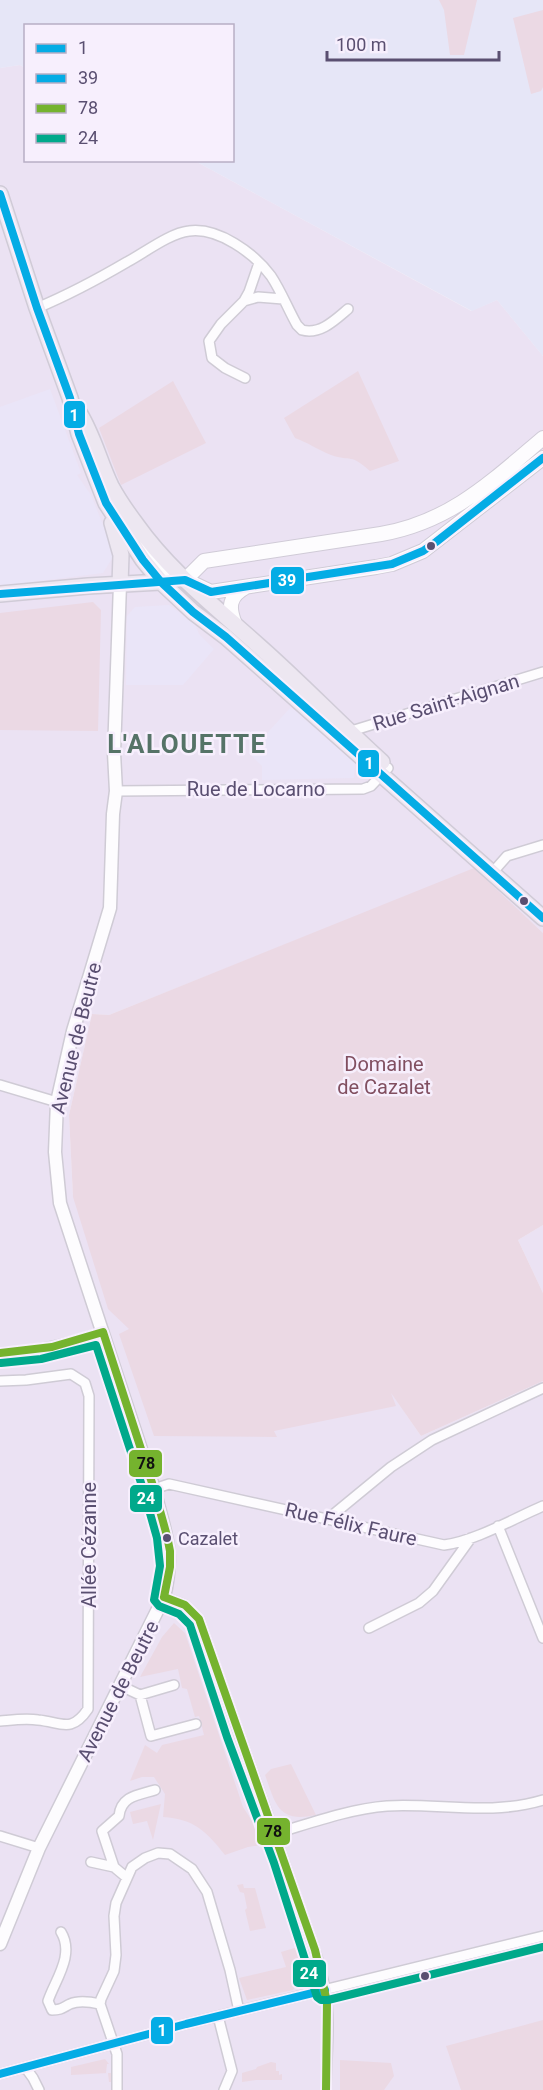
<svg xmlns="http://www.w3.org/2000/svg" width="543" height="2090" font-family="Roboto,sans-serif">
<rect width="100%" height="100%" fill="#f2edf6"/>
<path fill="#ebe2f3" d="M20,65L25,68L26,160L195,161L471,311L497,300L543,356V933L474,869L109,1015L92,1014L69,1115L73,1197L388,1388L421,1436L543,1381V2090H0V68Z
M543,1225V1293L518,1240Z"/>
<path fill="#eae5f8" d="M50,389L81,473L77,475L91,495L113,550V557L103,573L0,586V407Z
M169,605L195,624L199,634L214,649L183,685H126L127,616L135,607Z
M291,707L355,763L354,778L262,780V766L249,753Z"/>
<path fill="#e6e6f7" d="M0,0H543V356L497,300L472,311L195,161L232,160V26H26L25,68L20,65L0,68Z"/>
<path fill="#ebd9e4" d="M439,0H477L464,55H450L444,10Z
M543,10V87L541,91L531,94L513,18Z
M358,371L399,461L370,471C350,453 352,462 331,455C318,450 307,442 295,438L284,418Z
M173,381L206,443L121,485L99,428Z
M93,602L101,610L98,731L0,730V613Z
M474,868L543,933V1225L518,1240L543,1293V1381L421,1436L391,1393L396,1406L274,1431L277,1437L154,1436L119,1334L129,1329L108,1309L73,1197L69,1115L92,1014L109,1015Z
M174,1623L185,1633L243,1807L256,1827L262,1845L248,1847L225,1855C206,1831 194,1819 163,1817L165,1794L154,1777H142L130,1781L145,1745L157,1753L162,1745L204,1735L199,1716L195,1717L187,1689L182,1688L178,1669L140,1677L162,1637Z
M291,1764L316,1815C278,1823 276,1805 265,1775L271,1769Z
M161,1804L160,1808L153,1840L147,1821L133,1824L130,1812Z
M243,1884L244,1888H255L266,1928L250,1931L245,1910L247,1908L244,1893L240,1892L237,1885Z
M298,1947L305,1970L293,1990L247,2000L239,1978L286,1967L281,1952Z
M543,2020V2090H461L446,2046Z
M105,2059L109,2064H107L106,2073H111V2082H109L108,2073L71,2075V2067Z
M340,2060L391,2063L394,2076L384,2090H340Z
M271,2062L276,2063V2071H279V2075L282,2074V2080H256L242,2082V2073L256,2069L257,2067Z"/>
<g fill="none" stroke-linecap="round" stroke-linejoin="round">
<g stroke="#cfcbd5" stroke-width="12">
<path id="minor" d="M244,301L258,297L283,299
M37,308C68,295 98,279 127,262C144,253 170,233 189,231C218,227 254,253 271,276C281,291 288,309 297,325L302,330C320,335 335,320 348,309
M245,378L225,368L212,358L209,341L221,324L244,301L249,292L259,263
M348,732L543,672
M116,791L363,789L371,786L388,768
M492,873L507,856L543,845
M0,1085L57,1102
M0,1353C35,1352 69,1344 103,1332
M0,1381L26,1380L71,1374L85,1383L89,1396L88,1709C71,1734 61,1722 38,1720C26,1718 12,1720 0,1721
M154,1489L169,1484L444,1545C473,1542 515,1518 543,1506
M329,1518L391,1467L432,1440L543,1388
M498,1526L543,1638
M164,1597L185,1605L199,1619C229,1708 262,1796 292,1885C303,1919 319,1955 325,1990C331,2022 326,2057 326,2090
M369,1628L419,1603L433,1591L471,1538
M121,1686L140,1695L174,1685
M140,1695L151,1736L196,1724
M274,1834C311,1823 349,1809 387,1806C440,1803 490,1816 543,1800
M0,1836L39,1848
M91,1862L114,1867
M126,1877L114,1867L102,1831L119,1816C121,1796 138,1795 155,1790
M61,1932C75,1955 55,1980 48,2001L52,2010C61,2010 62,2008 70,2004C79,2000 91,2002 100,2004
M218,2016L232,2071L224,2090
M25,2067L33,2078L39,2090
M0,2074L186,2024L543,1936
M117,2090V2054L100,2004L101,1999L114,1971L116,1955L114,1916L116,1903L132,1867L145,1858L158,1853L170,1854L192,1869L207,1892L230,1970L239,2011"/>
</g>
<g stroke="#cfcbd5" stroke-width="15">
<path id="tertiary" d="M0,1944L39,1848L164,1597C175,1551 165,1533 154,1489L60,1203L55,1152L57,1102L73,1031L110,908L113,814L116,791L114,753L120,584"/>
</g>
<g stroke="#d0cbd7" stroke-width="16">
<path id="secondary" d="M136,535L154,560L163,569L211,592L376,567L392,564L423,551L543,458
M185,580L204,561L381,534C450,522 491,482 543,438
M235,624C228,607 229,596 246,587"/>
</g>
<g stroke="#d0cbd7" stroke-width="18">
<path id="primary" d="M0,194L37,308L70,398L79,434L106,503L143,560L161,582L193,612L226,637L543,918
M78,411C93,434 99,461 111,486C118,499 127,512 136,524C170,572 216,607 259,646C301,683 340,724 382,762
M112,523L121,555L120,584
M0,594L88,586L161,582"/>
</g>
<use href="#minor" stroke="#fdfcfe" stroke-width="9"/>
<use href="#tertiary" stroke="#fdfcfe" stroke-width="12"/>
<use href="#secondary" stroke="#fdfcfe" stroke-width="14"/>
<use href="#primary" stroke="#ede7f1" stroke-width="15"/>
<g stroke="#f7effd" stroke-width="12">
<path id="bus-1" d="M0,194L37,308L70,398L79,434L106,503L143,560L161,582L193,612L226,637L543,918
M0,2074L186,2024L325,1990"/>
</g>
<g stroke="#f7effd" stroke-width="12">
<path id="bus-2" d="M0,594L185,580L211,592L392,564L423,551L436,542L543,458"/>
</g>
<g stroke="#f7effd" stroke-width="12">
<path id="bus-3" d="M103,1332L154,1489L167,1536L170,1551V1567L164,1597
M0,1353L52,1347L103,1332
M164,1597L185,1605L199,1619L315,1950L327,2002L326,2090"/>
</g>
<g stroke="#f7effd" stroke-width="12">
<path id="bus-4" d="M1,1363L41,1359L96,1345L144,1492L157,1538L160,1566L154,1600L159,1606L179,1614L190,1625L227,1737L274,1863L317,1997L321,2000H328L543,1947"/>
</g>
<use href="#bus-1" stroke="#04ace5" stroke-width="8"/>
<use href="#bus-2" stroke="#04ace5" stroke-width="8"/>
<use href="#bus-3" stroke="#75b32e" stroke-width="8"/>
<use href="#bus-4" stroke="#00a98b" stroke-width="8"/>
</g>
<g fill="#5a4f71" stroke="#f7effd" stroke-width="2">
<circle cx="431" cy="546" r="5"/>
<circle cx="524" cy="901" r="5"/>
<circle cx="167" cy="1538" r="5"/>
<circle cx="425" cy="1976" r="5"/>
</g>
<g text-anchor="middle" stroke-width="5" stroke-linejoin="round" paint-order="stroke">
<g font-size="18" fill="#5a4f71" stroke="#f7effd" text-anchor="start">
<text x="178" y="1545">Cazalet</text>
</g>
<g font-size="20" fill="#5a4f71" stroke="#f7effd">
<text transform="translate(446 702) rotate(-17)" y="7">Rue Saint-Aignan</text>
<text x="256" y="796">Rue de Locarno</text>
<text transform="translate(76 1038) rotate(-76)" y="7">Avenue de Beutre</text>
<text transform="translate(351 1524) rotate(13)" y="7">Rue Félix Faure</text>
<text transform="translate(89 1545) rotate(-90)" y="7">Allée Cézanne</text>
<text transform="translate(118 1691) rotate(-63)" y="7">Avenue de Beutre</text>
</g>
<g font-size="20" fill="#814f60" stroke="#f7effd">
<text x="384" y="1071">Domaine<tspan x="384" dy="23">de Cazalet</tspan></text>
</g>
<g font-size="26" font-weight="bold" letter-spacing="1.5" fill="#557367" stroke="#f7effd">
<text x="187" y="753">L'ALOUETTE</text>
</g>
</g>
<g stroke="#f7effd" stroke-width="2">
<rect x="63" y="400" width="23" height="29" rx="6" fill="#04ace5"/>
<rect x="270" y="566" width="35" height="29" rx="6" fill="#04ace5"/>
<rect x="357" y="749" width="23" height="29" rx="6" fill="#04ace5"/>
<rect x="128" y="1449" width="35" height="29" rx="6" fill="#75b32e"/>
<rect x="129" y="1484" width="34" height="29" rx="6" fill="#00a98b"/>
<rect x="256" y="1817" width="35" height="29" rx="6" fill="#75b32e"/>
<rect x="292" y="1959" width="35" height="29" rx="6" fill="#00a98b"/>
<rect x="150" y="2016" width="24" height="29" rx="6" fill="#04ace5"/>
</g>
<g font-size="16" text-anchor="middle" font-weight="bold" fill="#fff">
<text x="74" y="421">1</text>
<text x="287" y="586">39</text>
<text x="369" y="769">1</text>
<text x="146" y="1504">24</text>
<text x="309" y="1979">24</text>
<text x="162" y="2036">1</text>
</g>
<g font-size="16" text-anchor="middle" font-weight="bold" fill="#111">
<text x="146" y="1469">78</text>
<text x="273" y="1837">78</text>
</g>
<rect x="24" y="24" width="210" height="138" fill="#f7effd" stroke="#b8afc5" stroke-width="1.5"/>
<rect x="36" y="44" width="30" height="9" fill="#04ace5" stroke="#b8afc5" stroke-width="1.5"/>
<text x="78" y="54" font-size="18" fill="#5a4f71">1</text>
<rect x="36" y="74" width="30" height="9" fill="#04ace5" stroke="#b8afc5" stroke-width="1.5"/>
<text x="78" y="84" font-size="18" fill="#5a4f71">39</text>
<rect x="36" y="104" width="30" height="9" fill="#75b32e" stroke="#b8afc5" stroke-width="1.5"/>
<text x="78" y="114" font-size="18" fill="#5a4f71">78</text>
<rect x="36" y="134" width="30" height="9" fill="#00a98b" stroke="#b8afc5" stroke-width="1.5"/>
<text x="78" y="144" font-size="18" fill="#5a4f71">24</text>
<path d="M327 51v9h172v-9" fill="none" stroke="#5a4f71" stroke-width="3"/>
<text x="336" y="51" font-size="18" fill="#5a4f71" stroke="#f7effd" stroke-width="4.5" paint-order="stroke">100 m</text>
</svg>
